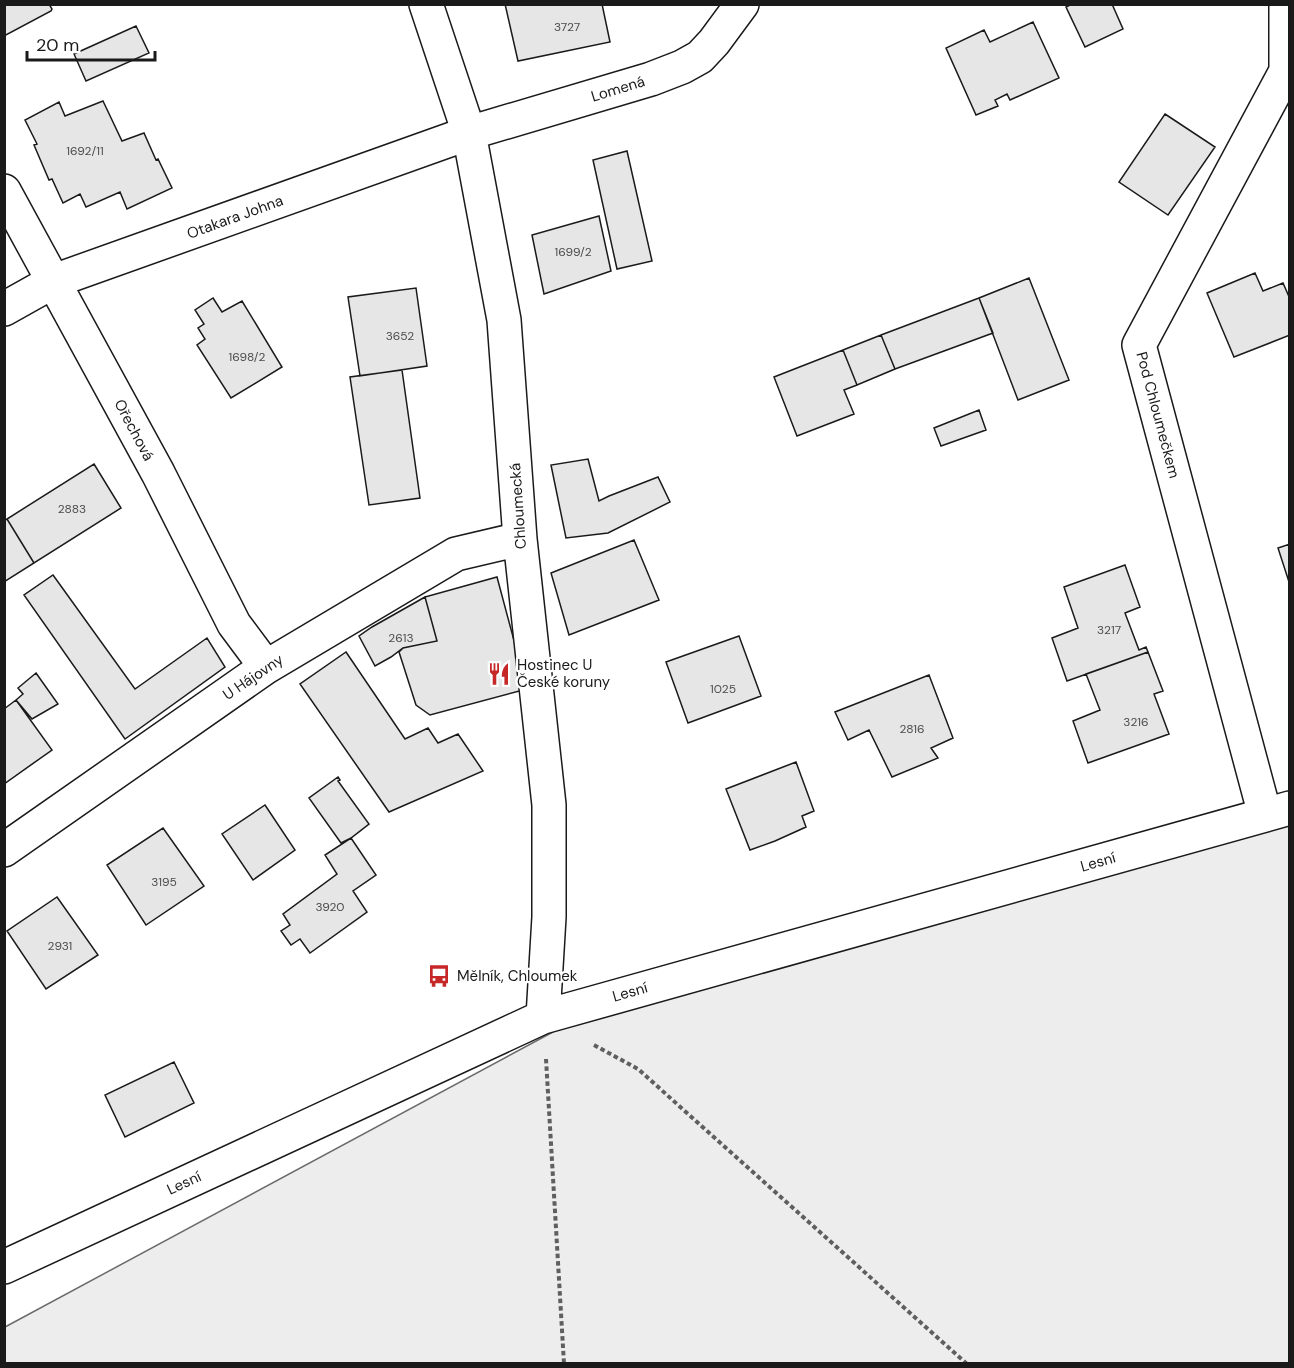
<svg xmlns="http://www.w3.org/2000/svg" width="1294" height="1368" font-family="'DM Sans',sans-serif">
<rect width="100%" height="100%" fill="#fff"/>
<path fill="#ededed" stroke="#6a6a6a" stroke-width="1.5" d="M1289,816V1363L5,1364V1327L579,1018Z"/>
<path fill="#e6e6e6" stroke="#1a1a1a" stroke-width="1.5" d="M4,4H49L52,9L51,11L4,36Z
M505,4H602L610,42L518,61Z
M1072,4H1112L1123,29L1085,47L1066,7Z
M1033,22L1059,78L1010,100L1007,94L995,100L998,106L976,115L946,48L984,30L990,42Z
M136,26L149,53L86,81L74,54Z
M103,101L122,141L144,133L156,160L158,159L172,188L127,209L120,192L86,207L80,194L63,203L52,179L49,180L34,145L37,144L25,120L59,102L65,116Z
M1165,114L1215,147L1168,215L1119,182Z
M627,151L652,261L617,269L593,160Z
M599,216L611,271L544,294L532,235Z
M1255,273L1263,291L1283,283L1290,299V335L1234,357L1207,293Z
M1029,278L1069,380L1018,400L979,298Z
M416,288L427,366L360,376L348,297Z
M213,298L222,312L242,301L282,367L231,398L197,345L205,339L198,328L204,324L195,310Z
M979,298L993,333L895,369L881,335Z
M881,335L895,369L857,385L843,350Z
M843,350L857,385L844,390L854,414L797,436L774,377Z
M402,370L420,498L369,505L350,377Z
M979,410L986,430L941,446L934,428Z
M588,459L599,501L609,496L658,477L670,502L608,533L566,538L551,465Z
M94,464L121,508L34,563L7,519Z
M7,519L34,563L4,582V521Z
M634,540L659,600L569,635L551,573Z
M1290,544V585L1278,548Z
M1125,565L1140,607L1125,613L1139,650L1146,647L1148,652L1067,681L1052,638L1078,628L1064,587Z
M53,575L135,689L207,638L225,667L125,739L24,595Z
M497,577L527,689L430,715L416,705L399,652L403,648L437,641L425,597Z
M425,597L437,641L403,648L391,657L375,666L359,636L372,627Z
M739,636L761,696L688,723L666,662Z
M346,652L405,739L428,728L438,743L458,734L483,771L389,812L300,684Z
M1148,652L1163,691L1154,694L1169,734L1088,763L1073,721L1100,710L1086,674Z
M36,673L58,704L32,719L16,700L23,694L18,688Z
M929,675L953,738L931,748L938,758L892,777L869,730L848,740L835,712Z
M16,700L52,750L4,784V709Z
M796,762L814,811L802,816L806,827L775,841L750,850L726,789Z
M338,777L340,780L338,781L369,824L351,838L341,843L309,798Z
M265,805L295,850L253,880L222,834Z
M163,828L204,886L146,925L107,865Z
M351,838L376,875L353,891L367,912L310,953L300,939L291,945L281,931L290,925L283,914L337,874L325,855Z
M57,897L98,955L46,989L7,931Z
M174,1062L194,1103L125,1137L105,1095Z"/>
<g fill="none" stroke-linecap="round" stroke-linejoin="round">
<g stroke="#1a1a1a" stroke-width="36">
<path id="minor" d="M426,4L469,133L504,320L520,539L549,805V917L543,1017
M4,191L158,473L234,624L266,667
M4,309L54,281L469,133L651,79L682,67L700,57L714,42L742,4
M1265,815L1139,345L1286,71V4
M4,850L266,667L456,554L520,539
M4,1267L543,1017L1290,808"/>
</g>
<path stroke="#5f5f5f" stroke-width="4" stroke-dasharray="4.5 3" stroke-linecap="butt" d="M594,1045L638,1069L967,1364
M546,1059L564,1364"/>
<use href="#minor" stroke="#fff" stroke-width="33"/>
</g>
<defs>
<g id="restaurant-bare" transform="scale(1.8)"><path d="M-5-6h1v4h1v-4h1v4h1v-4h1v5L-1.5 .5V6h-2V.5L-5-1ZM5-6V6H3V1.5H1.5Q1.5-4 5-6Z" fill="#c62828" stroke="#fff" stroke-width="2.5" paint-order="stroke"/></g>
<g id="bus-bare" transform="scale(1.8)"><path d="M-5-6H5V4H4V6H2V4H-2V6H-4V4H-5ZM-3.5-4V0h7V-4ZM-3.5 1.2v1.5H-2V1.2ZM2 1.2v1.5H3.5V1.2Z" fill="#c62828" stroke="#fff" stroke-width="2.5" paint-order="stroke"/></g>
</defs>
<g fill-rule="evenodd">
<use href="#restaurant-bare" x="499" y="674"/>
<use href="#bus-bare" x="439" y="976"/>
</g>
<g text-anchor="middle" stroke-width="4.5" stroke-linejoin="round" paint-order="stroke">
<g font-size="12" fill="#4d4d4d">
<text x="567" y="31">3727</text>
<text x="85" y="155">1692/11</text>
<text x="573" y="256">1699/2</text>
<text x="400" y="340">3652</text>
<text x="247" y="361">1698/2</text>
<text x="72" y="513">2883</text>
<text x="1109" y="634">3217</text>
<text x="401" y="642">2613</text>
<text x="723" y="693">1025</text>
<text x="1136" y="726">3216</text>
<text x="912" y="733">2816</text>
<text x="164" y="886">3195</text>
<text x="330" y="911">3920</text>
<text x="60" y="950">2931</text>
</g>
<g font-size="15" fill="#1a1a1a" stroke="#fff">
<text transform="translate(618 89) rotate(-17)" y="5">Lomená</text>
<text transform="translate(235 217) rotate(-20)" y="5">Otakara Johna</text>
<text transform="translate(1158 415) rotate(75)" y="5">Pod Chloumečkem</text>
<text transform="translate(134 430) rotate(62)" y="5">Ořechová</text>
<text transform="translate(518 506) rotate(-94)" y="5">Chloumecká</text>
<text transform="translate(253 677) rotate(-34)" y="5">U Hájovny</text>
<text transform="translate(1098 862) rotate(-16)" y="5">Lesní</text>
<text transform="translate(630 992) rotate(-16)" y="5">Lesní</text>
<text transform="translate(184 1183) rotate(-25)" y="5">Lesní</text>
</g>
<g font-size="15" fill="#1a1a1a" stroke="#fff" text-anchor="start">
<text x="517" y="670">Hostinec U<tspan x="517" dy="17">České koruny</tspan></text>
<text x="457" y="981">Mělník, Chloumek</text>
</g>
</g>
<rect width="1294" height="1368" fill="none" stroke="#1a1a1a" stroke-width="12"/>
<path d="M27 51v9h128v-9" fill="none" stroke="#1a1a1a" stroke-width="3"/>
<text x="36" y="51" font-size="18" fill="#1a1a1a" stroke="#ffffff" stroke-width="4.5" paint-order="stroke">20 m</text>
</svg>
